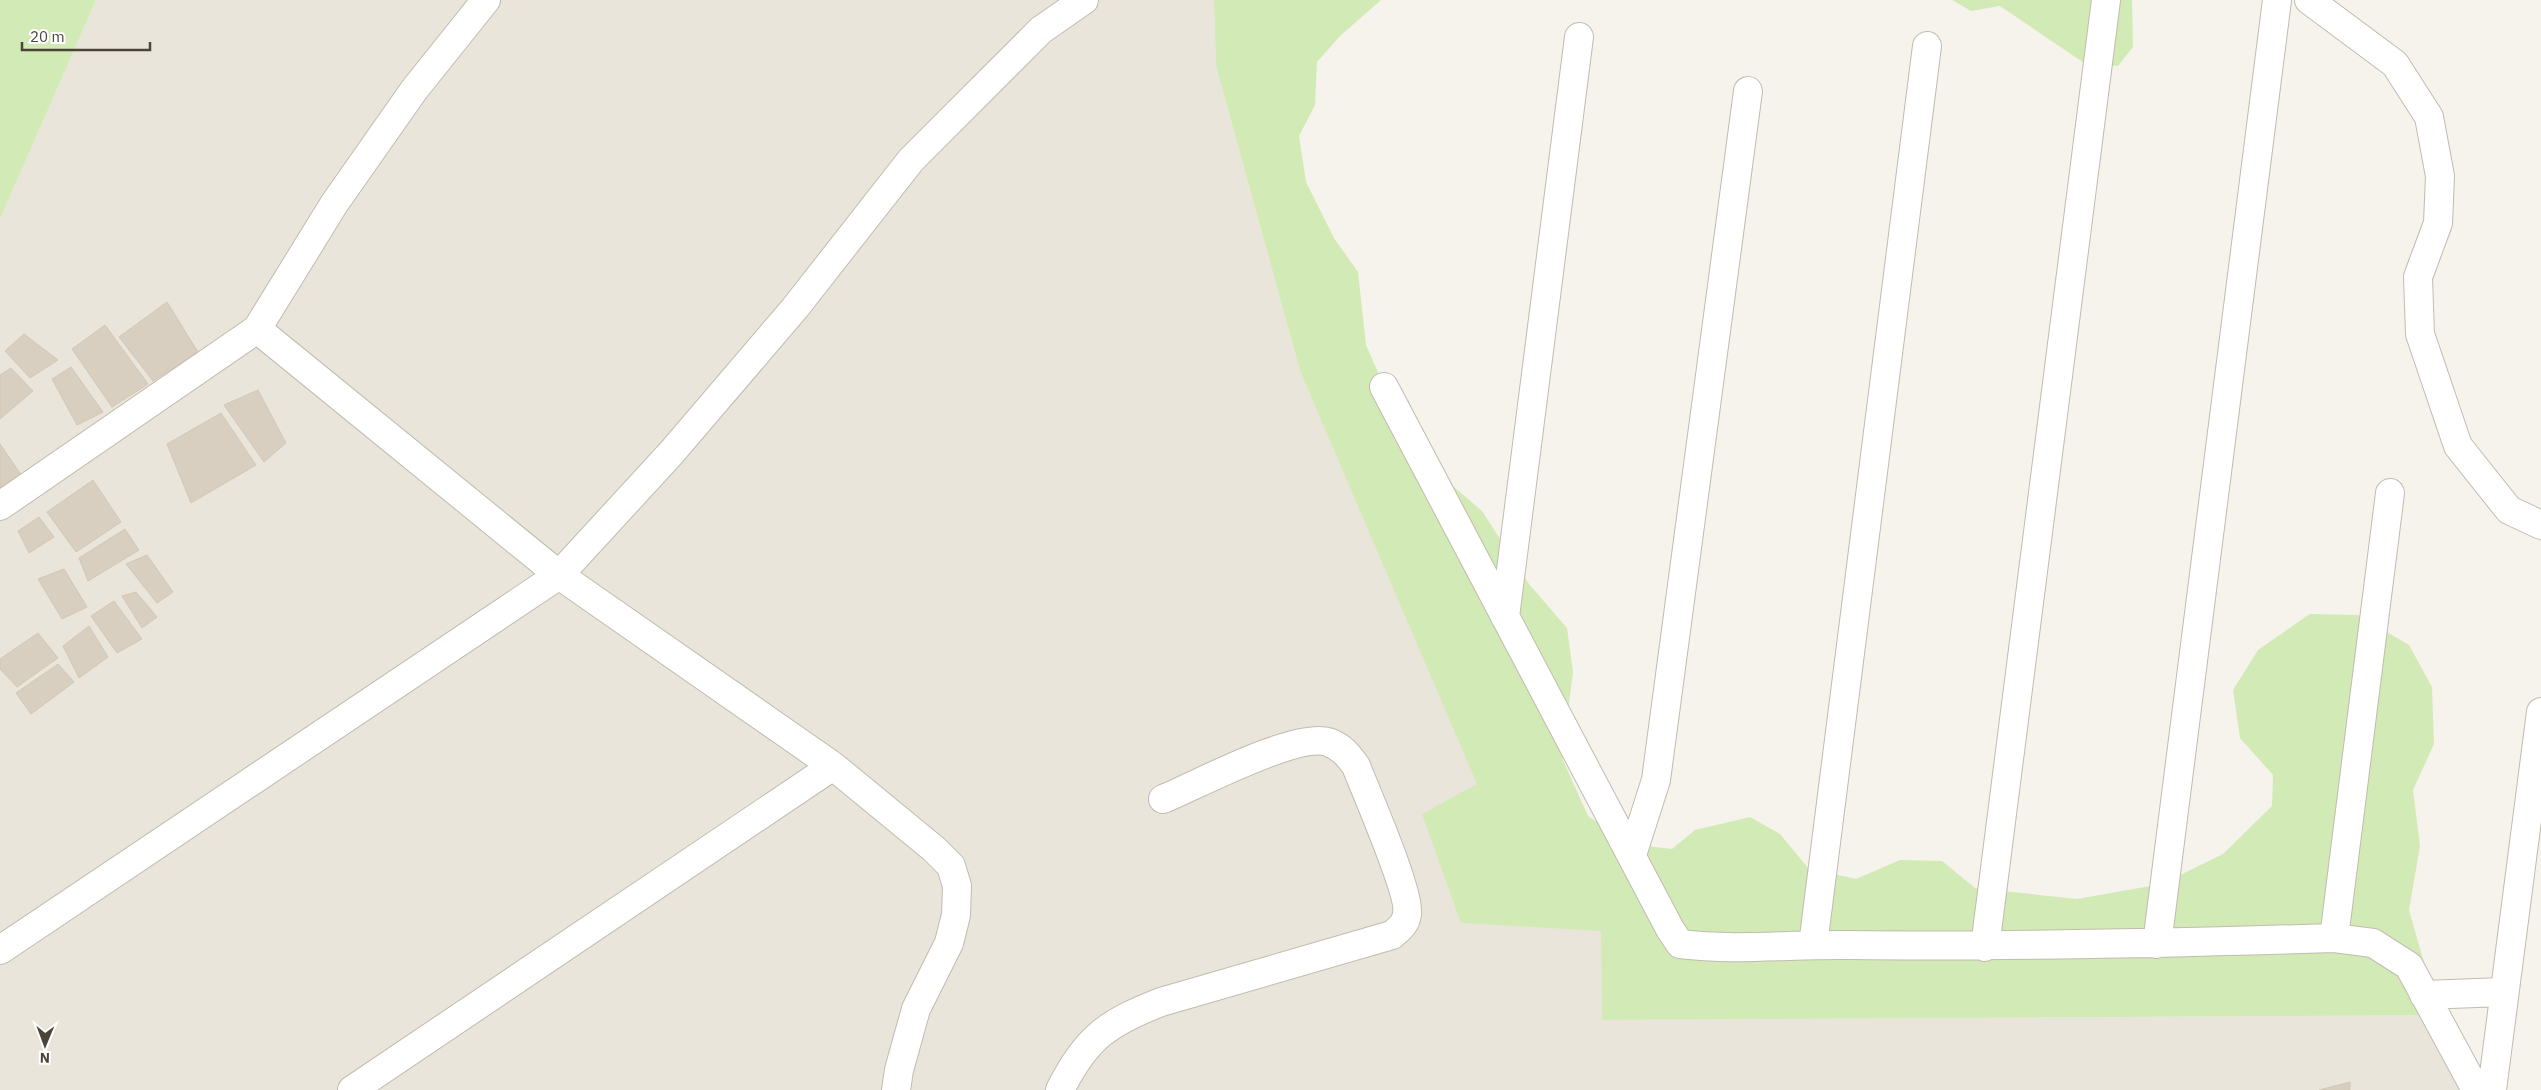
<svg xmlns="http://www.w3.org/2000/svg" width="2541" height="1090" font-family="'IBM Plex Sans',sans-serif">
<rect width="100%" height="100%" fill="#f6f3ec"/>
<path fill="#eae5da" d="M96,0H1214L1216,66L1300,371L1478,784L1461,923L1601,930L1603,1020L2439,1015L2487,1090H0V219Z"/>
<path fill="#d2eab5" d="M0,0H96L0,219Z
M1214,0H1381L1340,36L1317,62L1315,105L1299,136L1306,182L1334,238L1358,272L1366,345L1384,386L1409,401L1423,437L1427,464L1482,511L1529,584L1567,628L1573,672L1562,758L1588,816L1629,844L1672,849L1695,830L1750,817L1780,834L1808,868L1856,879L1900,860L1942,861L1975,888L2077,899L2162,884L2223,854L2272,806L2273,775L2240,738L2233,690L2258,650L2310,614L2358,615L2409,645L2432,687L2434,744L2413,790L2420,846L2409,910L2439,1015L1602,1020L1601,931L1461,923L1422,814L1477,784L1300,371L1216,66Z
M1952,0H2132L2133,47L2118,66L2084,63L2000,6L1971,11Z"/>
<path fill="#d8cfc1" stroke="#d3c7b4" d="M167,302L198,352L153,381L119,337Z
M105,325L148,384L112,407L72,349Z
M24,334L58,360L30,378L5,351Z
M71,367L103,412L77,425L52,379Z
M11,368L33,391L0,419V375Z
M258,390L286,443L264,462L224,405Z
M221,413L256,465L191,503L167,444Z
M0,444L24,479L0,496Z
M93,480L121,522L76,552L47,512Z
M39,517L54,537L29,553L18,531Z
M125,529L139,550L88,581L79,558Z
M147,555L173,592L157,603L126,564Z
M64,569L87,607L62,619L38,579Z
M136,592L157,617L142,628L122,596Z
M114,601L142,639L117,653L91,616Z
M89,626L108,657L79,678L63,646Z
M38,633L58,658L17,687L0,669V659Z
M58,664L74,682L31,714L16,693Z
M2350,1082V1090H2319Z"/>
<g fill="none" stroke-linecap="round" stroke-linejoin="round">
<g stroke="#c2bbae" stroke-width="30">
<path id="minor" d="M2309,0L2395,64L2429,117L2440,176L2438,223L2418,277L2420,334L2458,446L2509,510L2541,525
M257,329L559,575L833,766L934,849L951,866L957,886L956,915L949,943L916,1009L899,1070L896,1090
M1384,387L1670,929L1680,944C1735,951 1794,944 1850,945C2011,947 2173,943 2334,938L2373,943L2409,966L2476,1090
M0,506L257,329L334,204L414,90L486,0
M1505,617L1579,37
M1632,855L1656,780L1748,91
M2334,938L2390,493
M2157,944L2277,0
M1813,945L1927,46
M1985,947L2106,0
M0,950L559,575L672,452L795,308L911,160L1041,30L1084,0
M2424,995L2503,992
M352,1090L833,766
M1060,1090C1086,1038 1107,1023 1161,1002L1392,935C1399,929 1406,924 1407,914C1411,894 1366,792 1356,766C1348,755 1342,747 1328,742C1296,732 1197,785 1163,799
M2492,1090L2541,712"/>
</g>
<use href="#minor" stroke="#fff" stroke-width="28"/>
</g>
<g transform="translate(45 1045) rotate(181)" stroke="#ffffff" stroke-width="4" paint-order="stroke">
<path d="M0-4L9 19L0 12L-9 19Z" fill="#4b4439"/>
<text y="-8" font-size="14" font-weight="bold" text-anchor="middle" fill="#4b4439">N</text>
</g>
<path d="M22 42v8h128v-8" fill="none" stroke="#4b4439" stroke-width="2.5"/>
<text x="30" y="42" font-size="15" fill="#4b4439" stroke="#ffffff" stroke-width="4" paint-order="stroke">20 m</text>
</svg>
